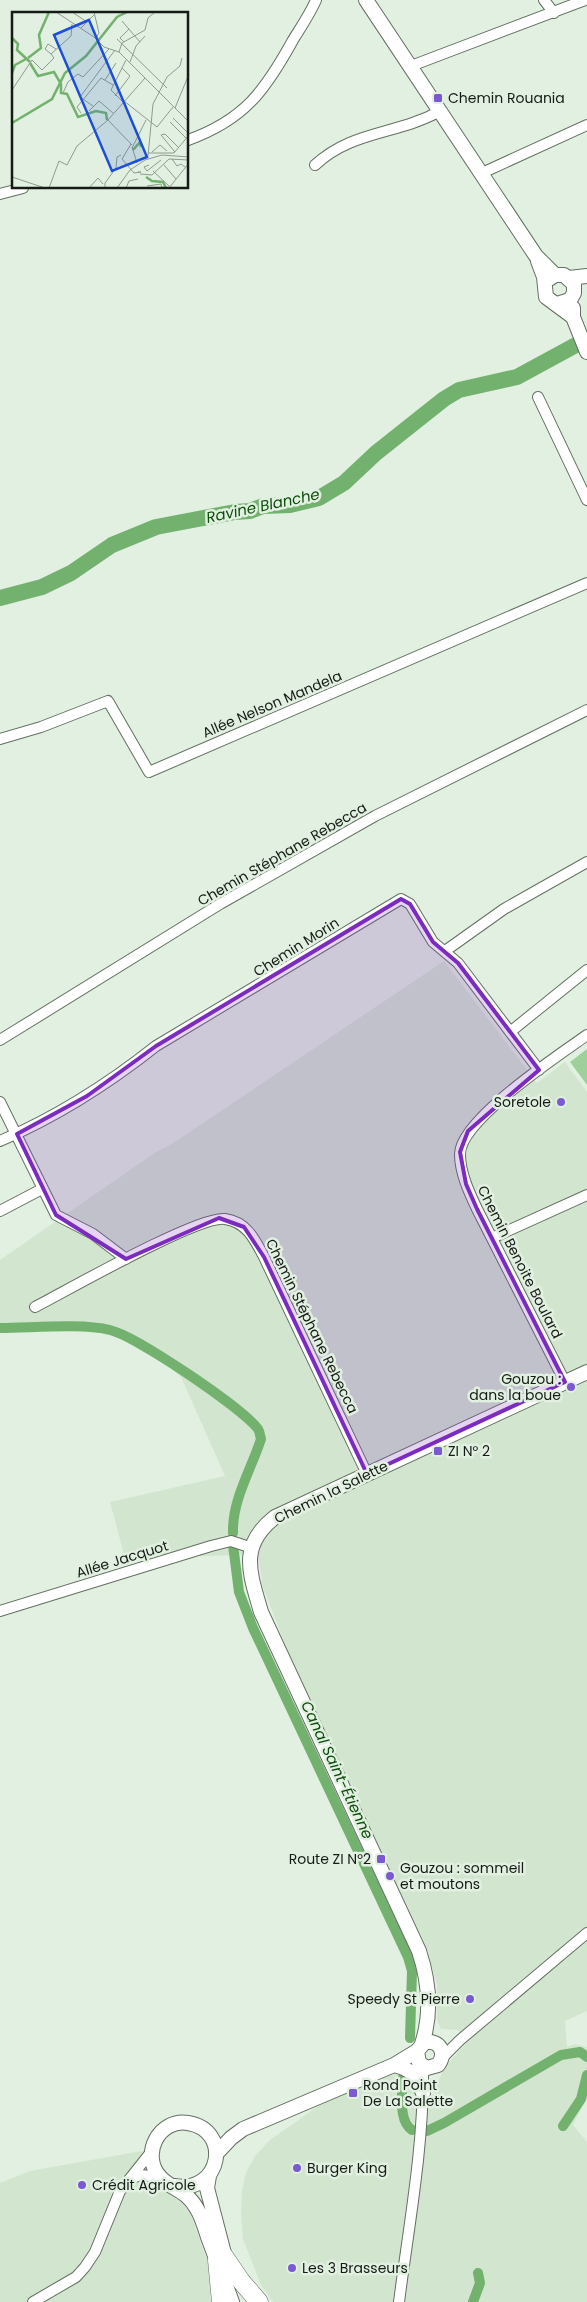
<svg xmlns="http://www.w3.org/2000/svg" width="587" height="2302" font-family="Poppins,sans-serif">
<rect width="100%" height="100%" fill="#e1f0e0"/>
<path fill="#d2e6cf" d="M444,961L537,1083L565,1062L587,1092V2011L565,2021L567,2047L575,2044L587,2047V2097L573,2125L587,2142V2302H273L261,2285L243,2239L241,2213L242,2190L246,2173L255,2156L270,2140L331,2097L396,2072L411,2076L415,2095L432,2096L444,2068L465,2044L458,2030L441,2029L437,2020V1985L427,1948L286,1647L263,1587L258,1557L242,1555L125,1558L110,1502L225,1476L181,1377L127,1331L115,1326L89,1323L0,1326V1260L156,1152L175,1142Z
M142,2151L146,2167L151,2174L188,2206L208,2263L211,2302H0V2183L30,2171Z"/>
<path fill="#9fcf9b" d="M587,1049V1085L570,1062Z"/>
<g fill="none" stroke-linecap="round" stroke-linejoin="round">
<path stroke="#73b16e" stroke-width="10" d="M0,1328C31,1328 81,1323 110,1330C136,1336 241,1407 258,1429C260,1432 260,1436 261,1439C251,1470 232,1500 233,1533
M233,1545L239,1592L253,1628L408,1957L412,1971L410,2038
M402,2079C403,2095 398,2121 412,2130
M563,2126L581,2099L587,2075
M427,2131L444,2123L561,2055L580,2052L587,2057
M473,2302L480,2283L478,2273"/>
<path stroke="#73b16e" stroke-width="16" d="M0,598L42,587L71,573L112,545L156,527L235,512L250,511L263,506L290,505L319,498L344,483L376,453L444,399L459,390L517,377L587,339"/>
<g stroke="#647062" stroke-width="12">
<path id="street" d="M544,0L554,13
M411,66L585,0
M188,140C244,120 265,91 293,40C301,27 310,14 316,0
M315,165C353,130 397,135 440,111
M482,173L587,125
M0,194L23,188
M538,397L587,500
M0,739L41,727L108,701L149,772L587,583
M445,951L504,909L587,862
M510,1032L587,970
M0,1040L220,904L375,816L587,710
M0,1102L56,1215L93,1234L126,1259
M0,1141C56,1117 108,1084 156,1046L401,899L410,904L433,942L458,963L539,1070
M0,1211L42,1189
M492,1238L587,1195
M35,1307C66,1291 199,1215 225,1219C247,1222 255,1240 264,1257L367,1474
M565,1382L477,1209C469,1192 460,1173 460,1154C460,1120 559,1055 587,1035
M0,1611L211,1546L231,1541L252,1548
M442,2058L460,2040L587,1933
M130,2179L140,2175L160,2177
M33,2302L76,2277L85,2267L95,2252L120,2191L151,2152
M399,2302C409,2224 424,2146 423,2067"/>
</g>
<g stroke="#647062" stroke-width="16">
<path id="secondary" d="M366,0L536,256L555,275
M538,261L544,277L546,297L573,317
M569,278L587,276
M549,279L555,275H564L574,284V293L570,300L557,304
M573,308V317L587,352
M422,2044C432,2013 429,1981 419,1951L261,1612C250,1573 238,1546 275,1517L587,1372
M394,2065C411,2069 417,2076 423,2093
M216,2154L231,2138L243,2129L394,2065L417,2051L425,2042C440,2040 447,2053 438,2065L427,2068L419,2063L417,2051
M209,2176L207,2188L226,2261
M174,2186C222,2194 232,2130 188,2123C159,2118 140,2155 160,2177C172,2190 187,2190 197,2209C202,2217 205,2228 208,2237C216,2259 224,2280 232,2302"/>
</g>
<g stroke="#647062" stroke-width="19">
<path id="highway" d="M224,2256L241,2281L259,2302
M217,2260L221,2302"/>
</g>
<use href="#street" stroke="#fff" stroke-width="10"/>
<use href="#secondary" stroke="#fff" stroke-width="14"/>
<use href="#highway" stroke="#fff" stroke-width="18"/>
</g>
<path fill="#7b2cbf" fill-opacity="0.2" stroke="#7b2cbf" stroke-width="4" stroke-linejoin="round" d="M401,899L410,904L433,942L458,963L539,1070L468,1131L460,1152L466,1184L477,1209L565,1382L367,1474L264,1257L244,1227L219,1218L126,1259L56,1215L17,1134L87,1096L156,1046Z"/>
<g fill="#7b59d3" stroke="#e1f0e0" stroke-width="2">
<rect x="433" y="93" width="10" height="10" rx="2.5"/>
<circle cx="561" cy="1102" r="5"/>
<circle cx="571" cy="1387" r="5"/>
<rect x="433" y="1446" width="10" height="10" rx="2.5"/>
<rect x="376" y="1854" width="10" height="10" rx="2.5"/>
<circle cx="390" cy="1876" r="5"/>
<circle cx="470" cy="1999" r="5"/>
<rect x="348" y="2088" width="10" height="10" rx="2.5"/>
<circle cx="297" cy="2168" r="5"/>
<circle cx="82" cy="2185" r="5"/>
<circle cx="292" cy="2268" r="5"/>
</g>
<g text-anchor="middle" stroke-width="5" stroke-linejoin="round" paint-order="stroke">
<g font-size="14" fill="#161b16" stroke="#e1f0e0" text-anchor="start">
<text x="448" y="103">Chemin Rouania</text>
<text x="551" y="1107" text-anchor="end">Soretole</text>
<text x="561" y="1384" text-anchor="end">Gouzou :<tspan x="561" dy="16">dans la boue</tspan></text>
<text x="448" y="1456">ZI N° 2</text>
<text x="371" y="1864" text-anchor="end">Route ZI N°2</text>
<text x="400" y="1873">Gouzou : sommeil<tspan x="400" dy="16">et moutons</tspan></text>
<text x="460" y="2004" text-anchor="end">Speedy St Pierre</text>
<text x="363" y="2090">Rond Point<tspan x="363" dy="16">De La Salette</tspan></text>
<text x="307" y="2173">Burger King</text>
<text x="92" y="2190">Crédit Agricole</text>
<text x="302" y="2273">Les 3 Brasseurs</text>
</g>
<g font-size="14" fill="#161b16" stroke="#e1f0e0">
<text transform="translate(272 704) rotate(-23)" y="5">Allée Nelson Mandela</text>
<text transform="translate(282 854) rotate(-30)" y="5">Chemin Stéphane Rebecca</text>
<text transform="translate(296 947) rotate(-32)" y="5">Chemin Morin</text>
<text transform="translate(520 1262) rotate(63)" y="5">Chemin Benoite Boulard</text>
<text transform="translate(312 1326) rotate(64)" y="5">Chemin Stéphane Rebecca</text>
<text transform="translate(331 1492) rotate(-26)" y="5">Chemin la Salette</text>
<text transform="translate(122 1559) rotate(-17)" y="5">Allée Jacquot</text>
</g>
<g font-size="15" font-style="italic" fill="#0c4e09" stroke="#e1f0e0">
<text transform="translate(263 506) rotate(-12)" y="5">Ravine Blanche</text>
<text transform="translate(337 1770) rotate(65)" y="5">Canal Saint-Étienne</text>
</g>
</g>
<g transform="translate(12 12)">
<rect width="176" height="176" fill="#e1f0e0"/>
<path fill="none" stroke="#73b16e" stroke-width="2.5" d="M0,26L6,32L5,38L18,50M16,46L29,36L27,23L37,0M18,51L26,64L42,60L49,72V81L55,82L66,105L84,99L94,101L95,108M0,61L3,53L14,47M0,111L40,87L53,61L74,44L105,5L115,0M121,138L128,130L129,135M134,165L140,169L151,170L154,176"/>
<path fill="none" stroke="#909b8f" stroke-width="1" d="M44,0L82,25M60,0L75,10M82,0L87,21L84,26M110,9L128,30M69,16L82,3M82,25L92,35L107,40L177,110M105,27L155,76M112,30L108,26L117,17M107,40L110,31L133,18L136,6L143,0M39,42L59,24L60,12M39,42L33,37L36,32L44,37M118,50L124,34L133,24M93,68L104,51M0,78L20,48L30,58L42,46L39,42M51,81L56,70L66,62L71,65L97,37M103,84L118,64L110,56M112,89L145,115L161,95M111,90L99,78L114,48M81,94L68,85L103,38M163,96L177,62M77,99L87,89L101,101M69,101L65,95L89,66L101,73M161,106L177,122M96,108L120,133M158,110L174,126M119,132L110,147L122,161L129,160H126M120,135L125,151M120,136L134,108M140,140L148,133L155,139M163,140L149,123L153,122L166,135M136,141H162L177,123M136,144L141,92L155,65L168,54L170,46M160,147L165,154L169,152L173,155M137,153L132,155L135,159L149,148M152,153L164,167M141,159L157,174M128,162L140,163L157,147L177,148M0,165L33,176M135,174L149,172L150,176M37,176L47,149L55,153L65,134L96,108L133,66M77,176L86,166L91,172M93,176V171L104,156L105,145L109,143M105,176L118,158L133,148L150,143L177,145M114,176L117,169L126,167M157,176L177,151"/>
<path fill="#1d4ed8" fill-opacity="0.15" stroke="#1d4ed8" stroke-width="2.5" d="M77,8L135,145L100,159L42,23Z"/>
<rect width="176" height="176" fill="none" stroke="#161b16" stroke-width="2.5"/>
</g>
</svg>
